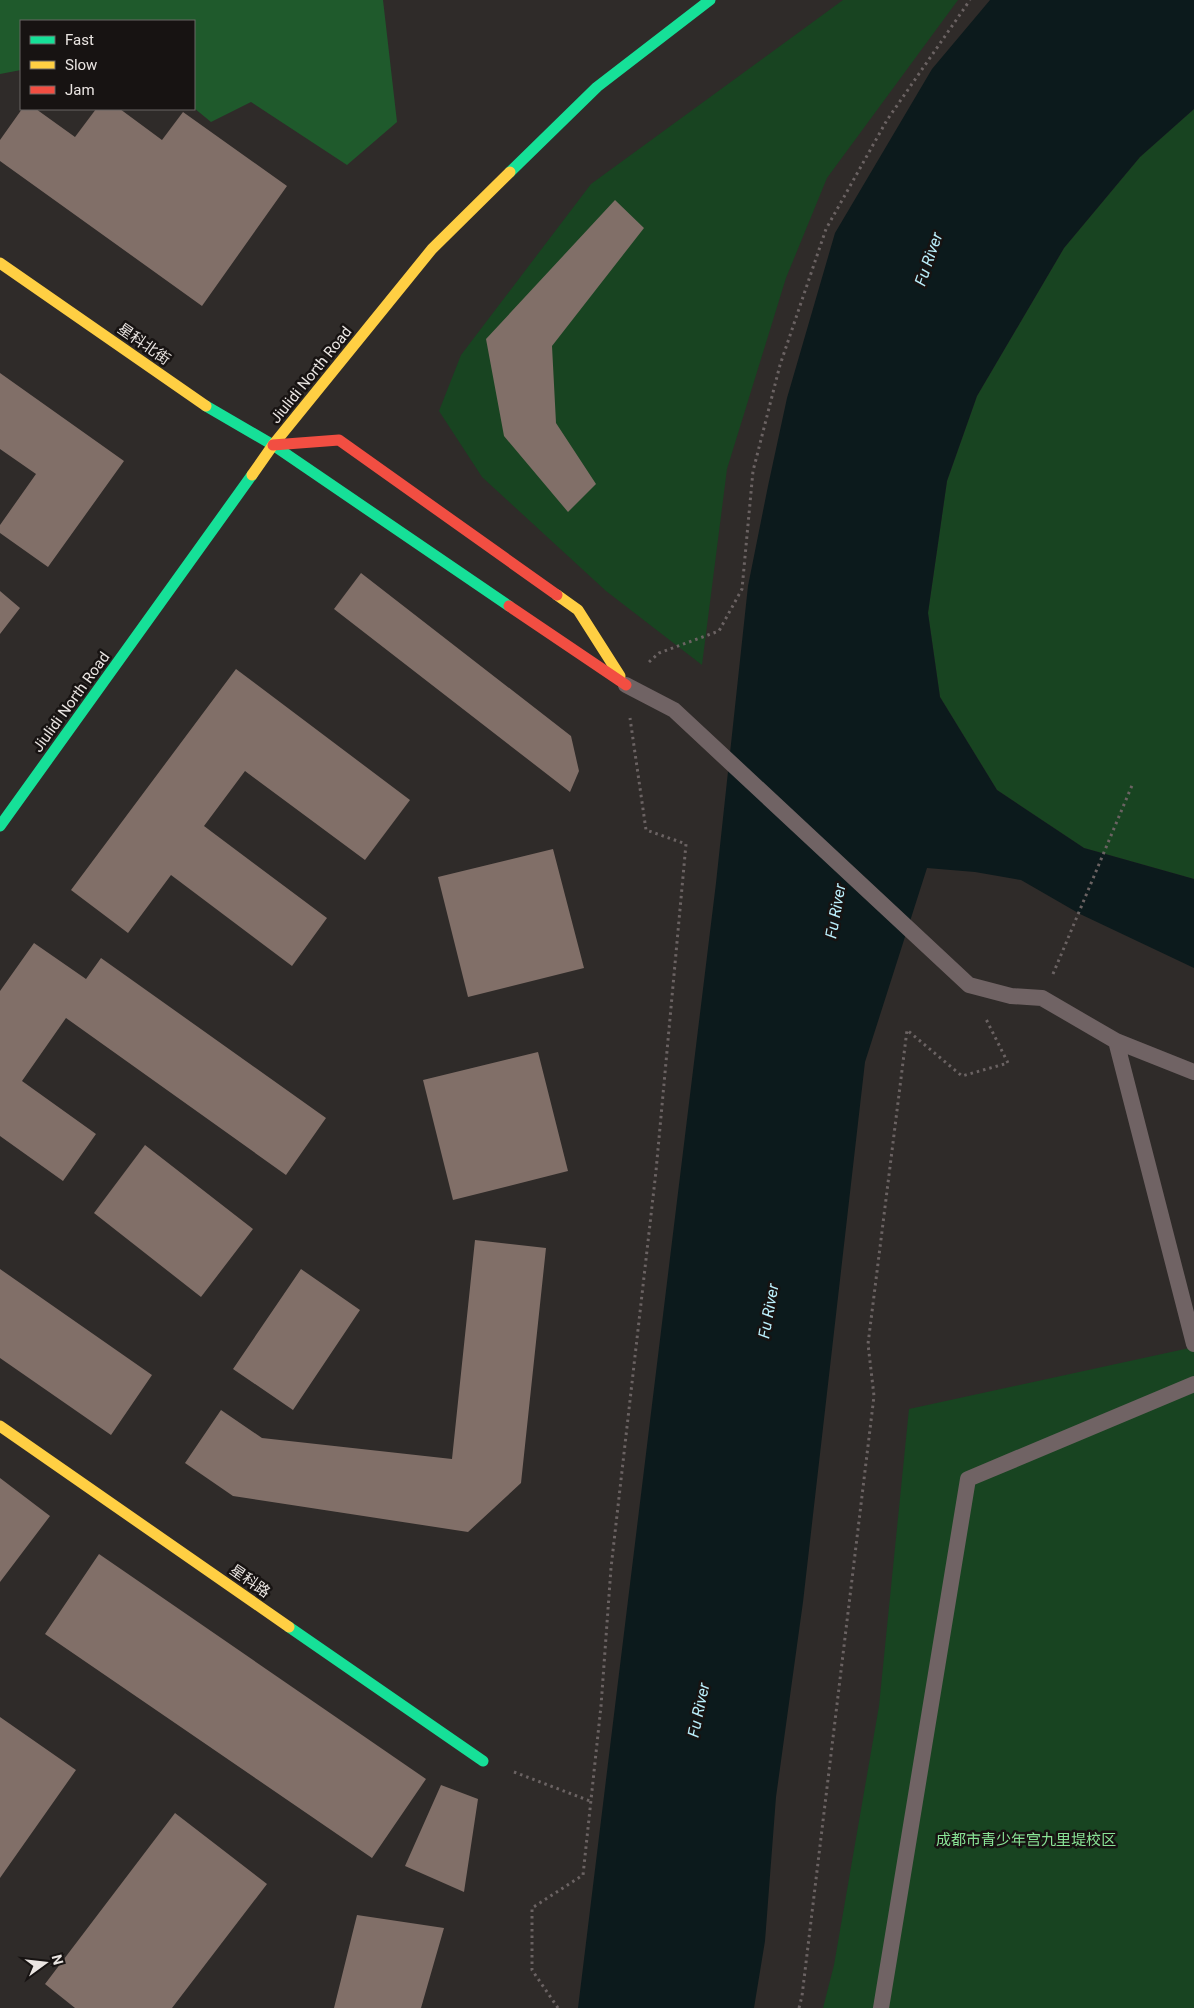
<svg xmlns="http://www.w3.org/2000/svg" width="1194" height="2008" font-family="Roboto,'Noto Sans SC',sans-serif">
<rect width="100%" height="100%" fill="#2f2b29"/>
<path fill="#184421" d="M843,0H958L827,178L786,278L727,469L702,665L606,591L482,477L439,411L461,355L591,184Z
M1194,109V879L1084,848L997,790L940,697L928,613L947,481L977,396L1064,248L1140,157Z
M1194,1347V2008H823L834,1965L879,1706L909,1409Z"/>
<path fill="#1f5a2c" d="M0,0H383L397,122L347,165L251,102L211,122L194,108V21H21V70L0,74Z"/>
<path fill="#0c1a1c" d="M990,0H1194V109L1140,157L1064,248L977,396L947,481L928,613L940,697L997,790L1084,848L1194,879V968L1080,914L1021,880L975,872L927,868L865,1062L803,1602L776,1797L765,1941L754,2008H578L716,883L748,586L768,486L787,398L835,233L932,69Z"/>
<path fill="#816f68" d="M22,109H36L75,137L96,109H120L162,140L183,112L287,186L202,306L0,161V140Z
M615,200L644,228L552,346L556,423L596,484L568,512L504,436L486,339Z
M0,373L124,461L48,567L0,533V525L36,474L0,449Z
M361,573L571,736L579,771L570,792L334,609Z
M0,591L20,608L0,634Z
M236,669L410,800L365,860L245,771L204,826L327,918L292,966L171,875L128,933L71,890Z
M553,849L584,968L468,997L438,877Z
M34,943L86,979L101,958L326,1118L286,1175L66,1018L22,1081L96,1134L63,1181L0,1136V991Z
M538,1052L568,1171L453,1200L423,1080Z
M145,1145L253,1229L201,1297L94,1213Z
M475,1240L546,1248L521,1483L468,1532L233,1496L185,1463L221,1410L262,1438L452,1459Z
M0,1269L152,1375L111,1435L0,1358Z
M301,1269L360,1310L293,1410L233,1369Z
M0,1478L50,1516L0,1582Z
M99,1554L426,1779L372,1858L45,1634Z
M0,1717L76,1770L0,1878Z
M441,1785L478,1799L464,1892L405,1866Z
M175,1813L267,1884L172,2008H75L45,1984Z
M357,1915L444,1928L421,2008H334Z"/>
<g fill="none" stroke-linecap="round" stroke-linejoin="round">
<path stroke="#6b6363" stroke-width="3" stroke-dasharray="2.5 4" stroke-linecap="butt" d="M649,662L659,653L719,631L742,589L753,471L780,365L826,229L887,120L970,0
M1053,974L1133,783
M514,1772L590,1801
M558,2008L532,1970V1908L583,1875L601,1706L611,1568L656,1171L686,844L646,830L630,718
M799,2008L802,1996L874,1396L868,1344L907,1030L962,1076L1008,1063L985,1017"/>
<path stroke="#706364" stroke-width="16" d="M626,685L674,710L969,985L1011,996L1042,998L1116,1041L1194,1072
M1116,1041L1194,1344
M881,2008L968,1479L1194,1384"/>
<path stroke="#16e098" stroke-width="11" d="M510,172L597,87L710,0
M206,406L273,445L509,606
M0,826L252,475
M289,1627L483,1761"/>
<path stroke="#ffcf43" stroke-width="11" d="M0,263L206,406
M252,475L273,445L432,249L510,172
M557,595L578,610L620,676
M0,1426L289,1627"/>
<path stroke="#f24e42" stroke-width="11" d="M273,445L339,440L557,595
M509,606L626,685"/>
</g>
<g text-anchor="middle" stroke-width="5" stroke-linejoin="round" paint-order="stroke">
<g font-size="15" fill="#eae5e2" stroke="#171312">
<text transform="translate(144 344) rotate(35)" y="5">星科北街</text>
<text transform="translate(311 375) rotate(-51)" y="5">Jiulidi North Road</text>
<text transform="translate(71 702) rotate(-54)" y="5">Jiulidi North Road</text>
<text transform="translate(250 1581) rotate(35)" y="5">星科路</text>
</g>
<g font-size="15" fill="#89e496" stroke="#171312">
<text x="1026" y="1845">成都市青少年宫九里堤校区</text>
</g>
<g font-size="16" font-style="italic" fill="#baeefa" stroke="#171312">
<text transform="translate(928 259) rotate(-71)" y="6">Fu River</text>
<text transform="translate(835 911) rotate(-80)" y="6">Fu River</text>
<text transform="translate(768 1311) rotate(-80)" y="6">Fu River</text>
<text transform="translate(698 1710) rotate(-78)" y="6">Fu River</text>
</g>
</g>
<rect x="20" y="20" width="175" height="90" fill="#171312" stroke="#6b6765"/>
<rect x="30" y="36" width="25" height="8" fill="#16e098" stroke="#6b6765"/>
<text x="65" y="45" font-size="15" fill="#eae5e2">Fast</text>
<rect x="30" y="61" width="25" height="8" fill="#ffcf43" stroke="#6b6765"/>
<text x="65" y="70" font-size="15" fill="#eae5e2">Slow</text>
<rect x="30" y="86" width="25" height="8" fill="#f24e42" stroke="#6b6765"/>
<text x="65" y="95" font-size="15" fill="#eae5e2">Jam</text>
<g transform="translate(45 1963) rotate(75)" stroke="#171312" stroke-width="4" paint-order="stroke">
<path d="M0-4L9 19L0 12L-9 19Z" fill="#eae5e2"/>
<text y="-8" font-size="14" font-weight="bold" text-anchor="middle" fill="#eae5e2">N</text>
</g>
</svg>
